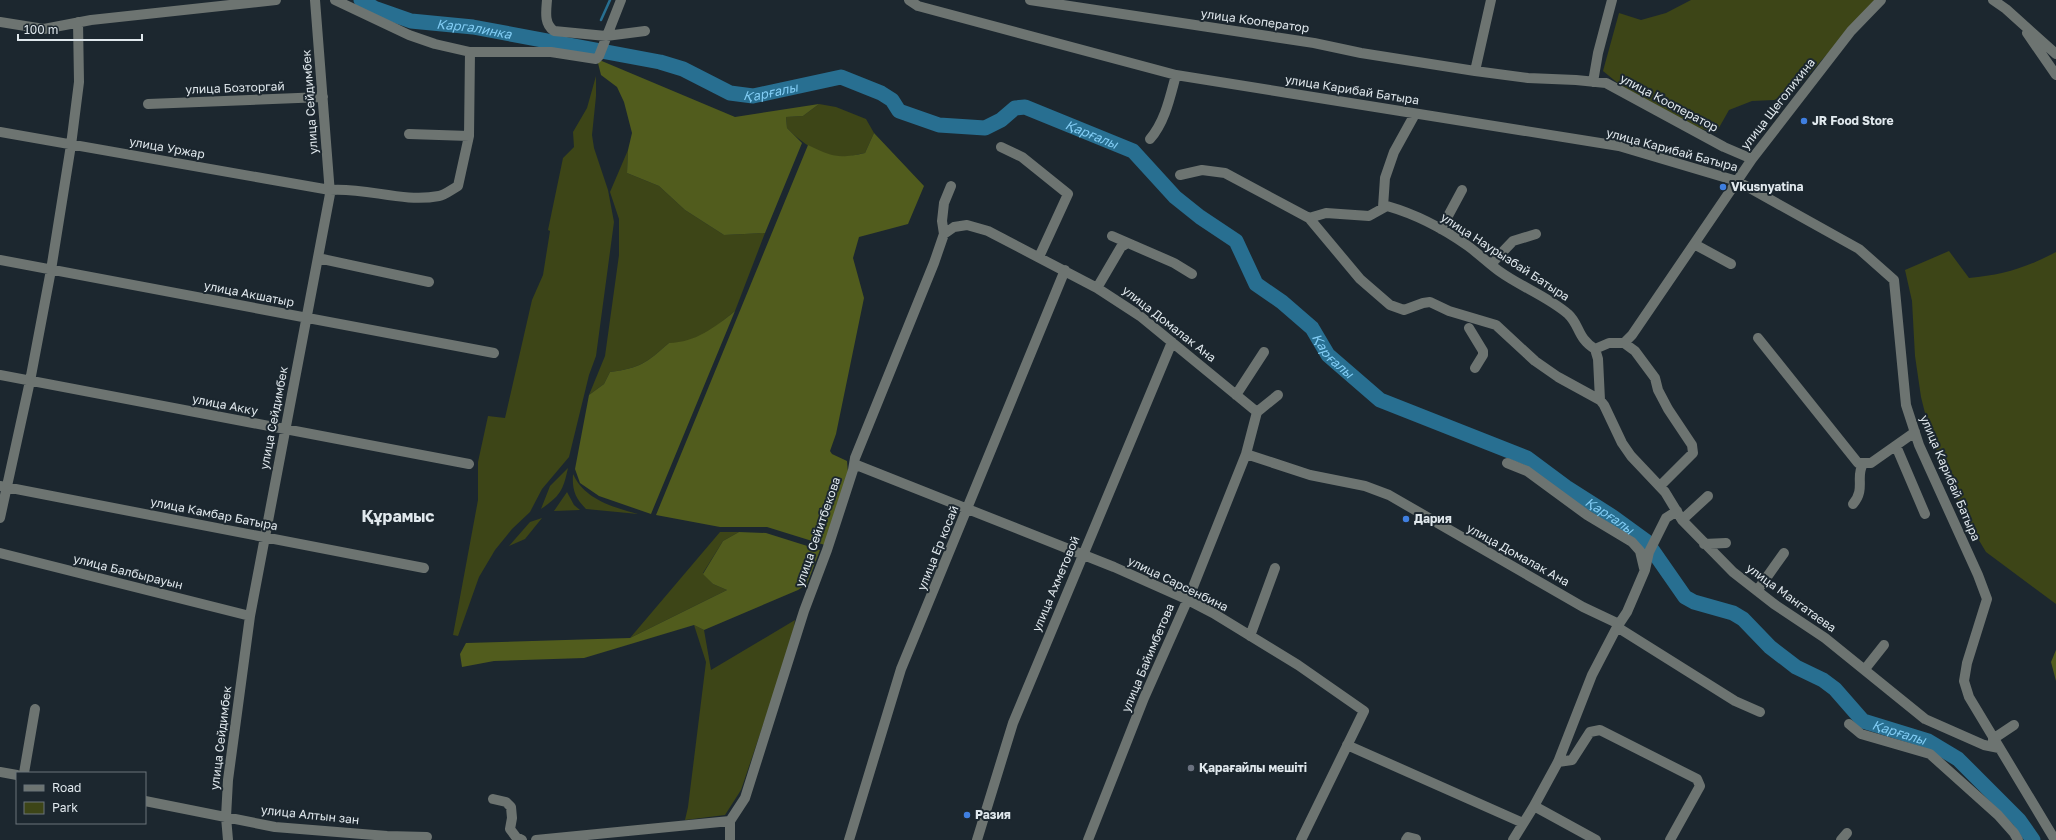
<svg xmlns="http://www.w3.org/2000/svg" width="2056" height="840" font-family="'Golos Text',sans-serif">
<rect width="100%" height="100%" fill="#1c272f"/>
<path fill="#3d4517" d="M1691,0H1876L1792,93L1774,100L1752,101L1729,110L1716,133L1699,128L1625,89L1603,71L1619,13L1641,20L1666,13Z
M596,76V96L592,135L594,148L608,190L614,222L596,356L589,375L569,457L542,489L530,512L512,529L495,550L479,577L458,636L453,635L478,500V462L488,416L505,418L532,300L543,275L550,231L548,230L563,158L574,147L573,132L587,108Z
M819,104L836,107L866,119L874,133L865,153C858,154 850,157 844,157C822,157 801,143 787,128L786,117L803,116Z
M628,150L627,173L659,186L685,210L724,235L765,233L735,311L709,332L683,343H669C646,363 641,368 610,372L604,384L589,395L605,356L619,255V219L610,192Z
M1949,251L1969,278C2002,275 2026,268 2056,252V604L1986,552L1965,517L1931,437L1921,397L1915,356L1912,301L1905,270Z
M568,468C563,491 560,496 541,509L550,486Z
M573,474C585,500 613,507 638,514L586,509C575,498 572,490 573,474Z
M567,492L574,505L580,510L554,511Z
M542,518L525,539L509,546L530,522Z
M720,532H739L723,541L703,573L713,584L727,590L630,638Z
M795,620L792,640L741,790L725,815L685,820L688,807L706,662L694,625L704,630L711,670Z"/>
<path fill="#515c1d" d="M597,59L735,117L819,104L803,116L786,117L787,128L802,143L765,233L724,235L685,210L659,186L627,173L628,150L632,133L624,102L617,87L601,75Z
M874,133L924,186L908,224L859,237L853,258L864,298L836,434L830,451L832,454L847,461L848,473L825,545L767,527H720L656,515L808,145C833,157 838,159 865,153Z
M735,311L651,514L599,496L580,483L575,469L589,395L604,384L610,372C641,368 646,363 669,343C696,342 714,328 735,311Z
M739,532L766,533L820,550L807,584L798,590L704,630L694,625L584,658L494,661L462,667L460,654L466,643L630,638L727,590L713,584L703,574L723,541Z
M2056,650V681L2051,662Z"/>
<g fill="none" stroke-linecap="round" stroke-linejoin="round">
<path stroke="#286f91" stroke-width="2.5" d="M601,20L610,0"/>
<path stroke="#286f91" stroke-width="15" id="s1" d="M361,0L374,8L411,21L473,27L660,62L683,69L730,93L753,96L841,77L881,93L892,100L899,111L939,125L985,128L1001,120L1015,108L1025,107L1133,151L1175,197L1200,217L1236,241L1256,284L1282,302L1312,328L1328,355L1380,400L1527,458L1566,487L1613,517L1646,541L1685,597L1694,602L1733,613L1743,619L1770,647L1796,667L1823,680L1835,689L1863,721L1928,741L1958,759L2019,820L2033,840"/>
<path stroke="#6d7471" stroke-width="10" d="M547,0C546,12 544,24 554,31L606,36L645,31
M909,0L918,6L1176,75L1619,146L1737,181L1859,249L1894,280L1906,405L1919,445L1978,575L1987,599L1967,663L1964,681L1969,697L2055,840
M1030,0L1314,43L1361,53L1475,71L1528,78L1576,80L1606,83L1724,147L1752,159
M1993,0L2006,9L2056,54
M0,22L44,29L91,20L276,0
M2027,33L2056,75
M470,52H551L596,59L599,56L621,0
M1475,71L1491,0
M1593,82L1598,53L1612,0
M148,104L323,97
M0,132L330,190C366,187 402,203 439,196C445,195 452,189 458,186L469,136L470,52L435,44L409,35L335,0
M409,134L469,136
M1150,139C1165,122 1170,97 1176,75
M1001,147L1022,157L1068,194L1039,257
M1180,175L1202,170L1225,173L1309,218L1360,279L1390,305L1404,310L1423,303L1430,302L1449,311L1496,325L1535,361L1558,377L1600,400L1604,405L1622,443L1631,456L1665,492L1682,520L1733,572L1774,604L1825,638L1925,719L1984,745L1999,748
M1383,207L1385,178L1394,152L1415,114
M1309,218L1326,213L1369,216L1387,206C1415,214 1444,229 1468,246C1479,254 1488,263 1499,271C1521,287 1547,296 1568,314C1580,325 1577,338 1595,349L1598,359L1600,400
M1441,229L1462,190
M944,234L954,227L967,225L988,231L1097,288L1140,316L1257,412L1246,454L1191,592L1144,698L1088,840
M1112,236L1174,263L1192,274
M1694,244L1731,264
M318,258L429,282
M0,260L494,353
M1491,264L1513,241L1536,234
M1097,288L1121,247L1126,244
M1469,328L1483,351V355L1475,368
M1758,338L1858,463H1871L1915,432
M1624,343L1635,351L1655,378L1658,390L1668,409L1692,445L1693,453L1660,486
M1595,349L1609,343H1624L1632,335L1752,159L1851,31L1881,0
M0,375L469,464
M1236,395L1264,352
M1257,412L1278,395
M1896,446L1925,514
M1246,454L1310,475L1365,486L1389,495L1583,607L1619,624
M1507,463L1527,471L1587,515L1632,542L1640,551L1644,568
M854,464L1114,567L1186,599L1213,613L1298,665L1364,711L1301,840
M0,486L424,568
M1853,504C1866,489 1855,477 1863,464
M0,518L30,381L51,270L71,145L79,82L78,22
M1682,520L1708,496
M1704,544L1726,543
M0,553L250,616
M1757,591L1784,553
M1617,627L1735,701L1760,712
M1250,636L1275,568
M1865,669L1884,645
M1849,724L1861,734L1930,754L1998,815L2014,833L2018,840
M1993,739L2014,725
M1347,745L1523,823
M1558,762L1572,760L1590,732L1600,730L1697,779L1700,786L1670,840
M0,772L17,775
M24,773L35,709
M493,799L506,802L511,807L512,818L510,829L516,837L522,840
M145,801L275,827L387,836L427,837
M1534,806L1596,840
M228,840L226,817L228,780L250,616L330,194L315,0
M536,840L730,821
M730,840V821L745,798L804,611L827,550L853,470L855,458L934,263L944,234L942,221L944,203L951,186
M849,840L901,669L1065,270
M977,840L1013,723L1172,342
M1406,840L1408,837L1416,839
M1513,840L1534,806L1558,762L1592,675L1617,627L1627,612L1645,570L1649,552L1666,518L1677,511
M1841,840L1847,833"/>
</g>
<g fill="#3f7fe0" stroke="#1c272f" stroke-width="1.5">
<circle cx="1804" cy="121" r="4"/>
<circle cx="1723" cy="187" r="4"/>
<circle cx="1406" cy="519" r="4"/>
<circle cx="967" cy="815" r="4"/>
</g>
<circle fill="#6b7280" stroke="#1c272f" stroke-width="1.5" cx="1191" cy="768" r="4"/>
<g text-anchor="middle" stroke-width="4" stroke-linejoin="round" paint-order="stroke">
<g font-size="12" fill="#e0e8ed" stroke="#1c272f">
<text transform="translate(1255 21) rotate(8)" y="4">улица Кооператор</text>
<text transform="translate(235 88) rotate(-2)" y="4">улица Бозторгай</text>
<text transform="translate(1352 90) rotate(9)" y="4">улица Карибай Батыра</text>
<text transform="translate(310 102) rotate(-94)" y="4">улица Сейдимбек</text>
<text transform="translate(1669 103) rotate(28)" y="4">улица Кооператор</text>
<text transform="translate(1778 104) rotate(-52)" y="4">улица Щеголихина</text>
<text transform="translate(167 148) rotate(10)" y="4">улица Уржар</text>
<text transform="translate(1672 150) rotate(15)" y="4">улица Карибай Батыра</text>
<text transform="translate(1505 257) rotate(33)" y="4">улица Наурызбай Батыра</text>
<text transform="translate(249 294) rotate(11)" y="4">улица Акшатыр</text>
<text transform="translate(1169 324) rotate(38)" y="4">улица Домалак Ана</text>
<text transform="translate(225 405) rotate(11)" y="4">улица Акку</text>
<text transform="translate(274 418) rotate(-79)" y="4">улица Сейдимбек</text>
<text transform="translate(1950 478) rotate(67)" y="4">улица Карибай Батыра</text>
<text transform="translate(214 514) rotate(11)" y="4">улица Камбар Батыра</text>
<text transform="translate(818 532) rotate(-71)" y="4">улица Сейитбекова</text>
<text transform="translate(938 548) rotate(-68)" y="4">улица Ер косай</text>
<text transform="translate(1518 555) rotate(29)" y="4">улица Домалак Ана</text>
<text transform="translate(128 572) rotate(14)" y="4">улица Балбырауын</text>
<text transform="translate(1056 584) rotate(-67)" y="4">улица Ахметовой</text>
<text transform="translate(1178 584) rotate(26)" y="4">улица Сарсенбина</text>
<text transform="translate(1791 598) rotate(36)" y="4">улица Мангатаева</text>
<text transform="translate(1148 658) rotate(-67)" y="4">улица Байимбетова</text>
<text transform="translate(221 738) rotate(-83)" y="4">улица Сейдимбек</text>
<text transform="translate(310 815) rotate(6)" y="4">улица Алтын зан</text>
</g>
<g font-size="12" font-weight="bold" fill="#e0e8ed" stroke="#1c272f" text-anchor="start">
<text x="1812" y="125">JR Food Store</text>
<text x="1731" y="191">Vkusnyatina</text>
<text x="1414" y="523">Дария</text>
<text x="1199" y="772">Қарағайлы мешіті</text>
<text x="975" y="819">Разия</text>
</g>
<g font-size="13" font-style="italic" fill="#82cdf5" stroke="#1c272f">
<text dy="5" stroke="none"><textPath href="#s1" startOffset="118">Каргалинка</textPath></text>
<text dy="5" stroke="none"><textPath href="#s1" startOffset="425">Қарғалы</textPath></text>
<text dy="5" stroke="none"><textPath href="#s1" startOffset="773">Қарғалы</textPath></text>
<text dy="5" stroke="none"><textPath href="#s1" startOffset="1109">Қарғалы</textPath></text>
<text dy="5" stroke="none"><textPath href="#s1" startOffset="1433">Қарғалы</textPath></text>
<text dy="5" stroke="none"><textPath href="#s1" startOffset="1805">Қарғалы</textPath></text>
</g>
<g font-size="16" font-weight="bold" fill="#e0e8ed" stroke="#1c272f">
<text x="398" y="522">Құрамыс</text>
</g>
</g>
<rect x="16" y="772" width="130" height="52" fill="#1c272f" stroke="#6a747b"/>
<rect x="24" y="785" width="20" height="6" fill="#6d7471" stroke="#6a747b"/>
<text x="52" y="792" font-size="12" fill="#e0e8ed">Road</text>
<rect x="24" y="802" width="20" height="12" fill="#3d4517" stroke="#6a747b"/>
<text x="52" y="812" font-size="12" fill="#e0e8ed">Park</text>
<path d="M18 34v6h124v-6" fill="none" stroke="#e0e8ed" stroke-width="2"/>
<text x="24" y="34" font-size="12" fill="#e0e8ed" stroke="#1c272f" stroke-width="3" paint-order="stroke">100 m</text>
</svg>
